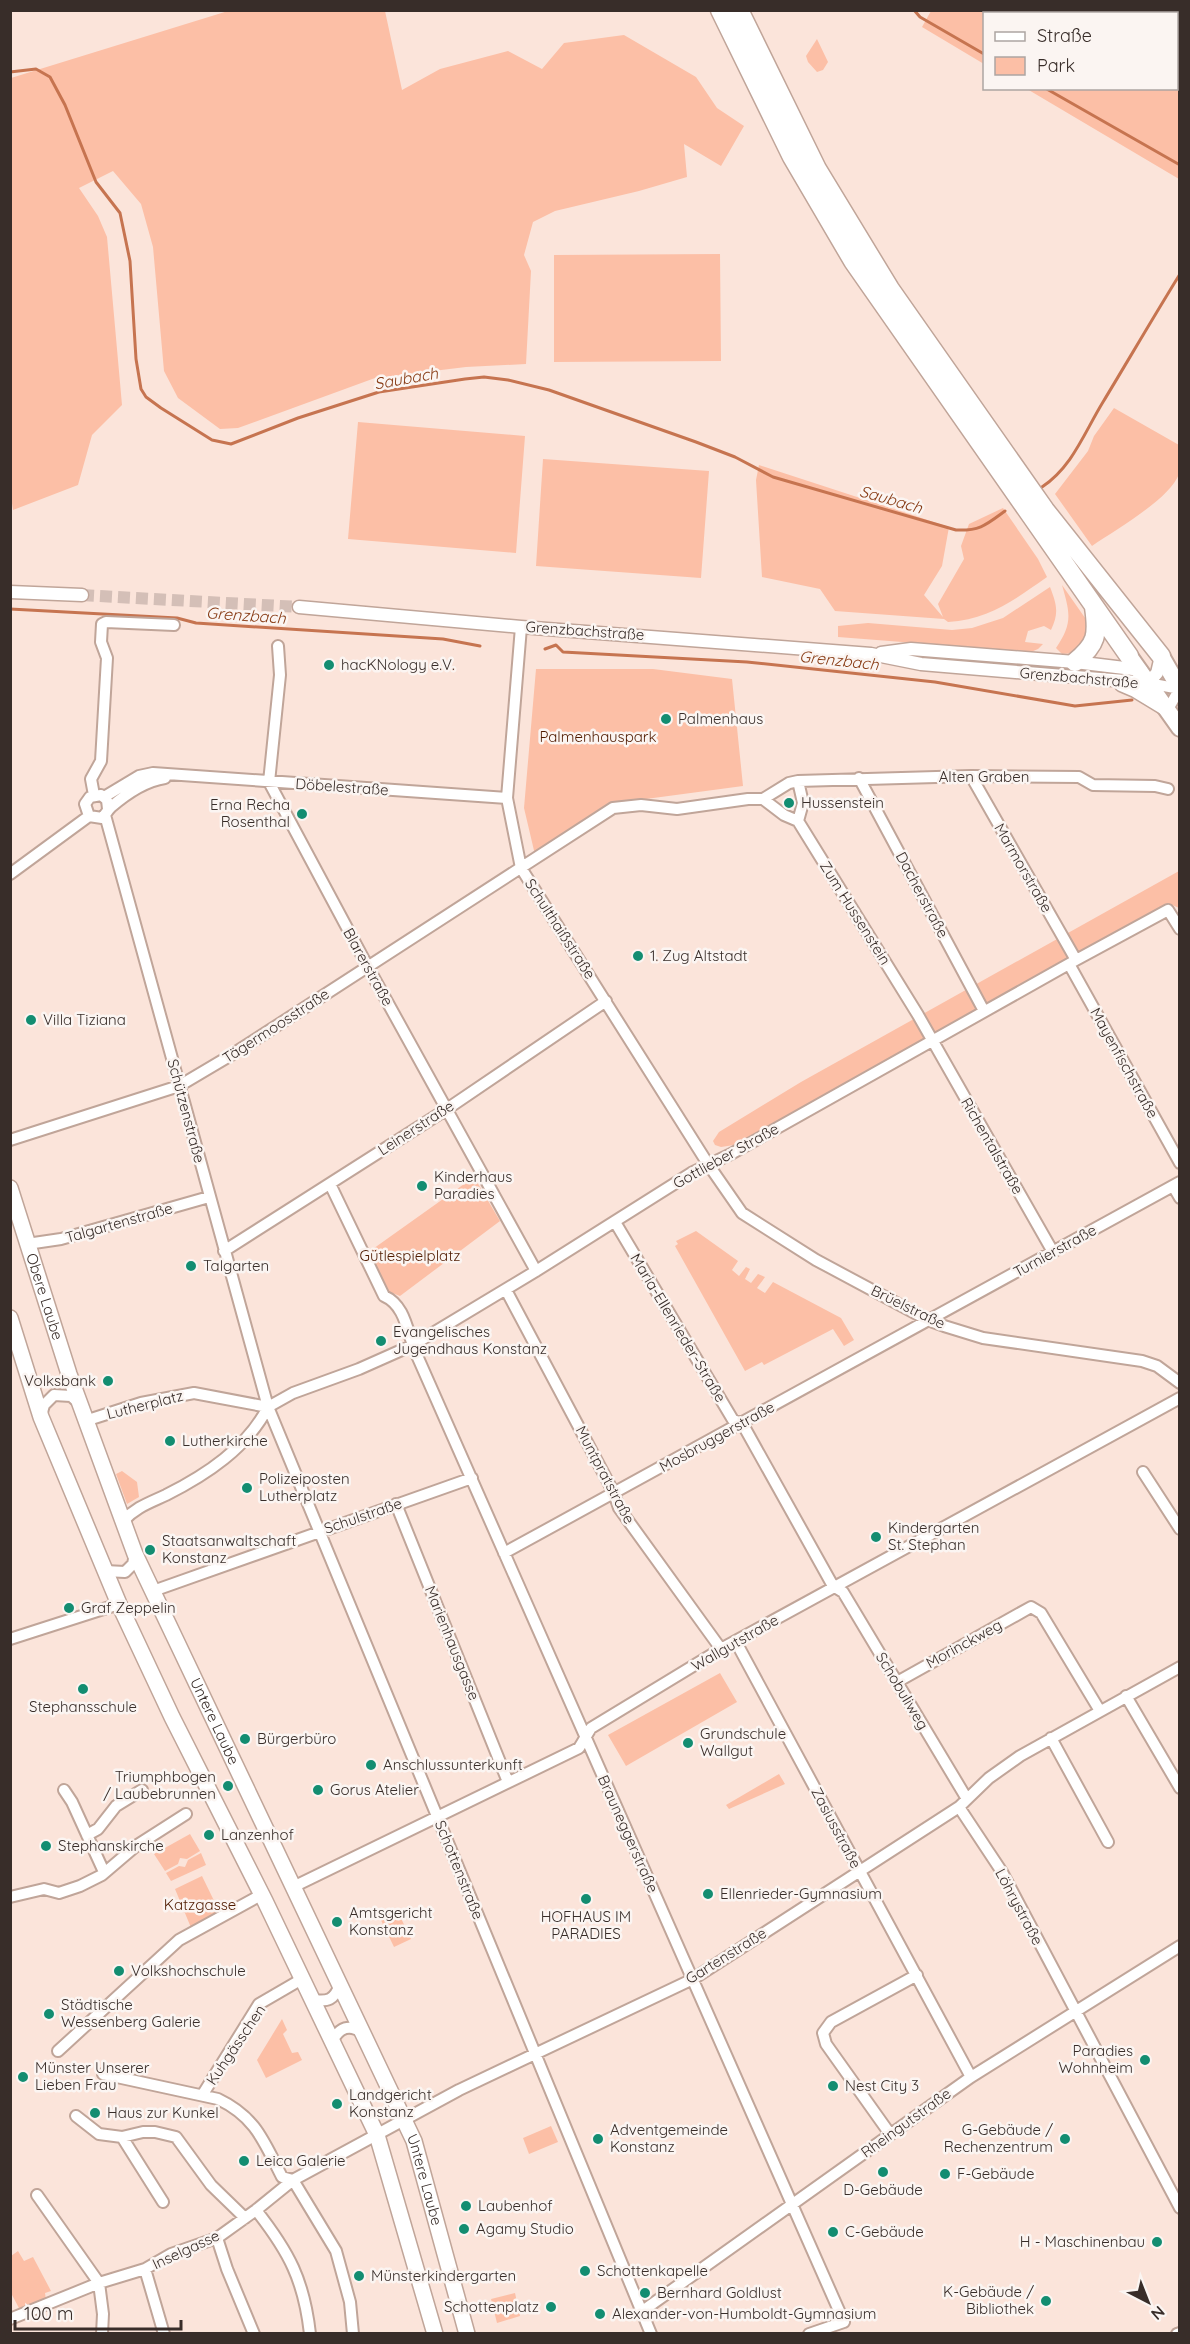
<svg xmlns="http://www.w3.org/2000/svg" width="1190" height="2344" font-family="Quicksand,sans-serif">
<rect width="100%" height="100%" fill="#fbe4da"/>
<path fill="#fcbfa6" d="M342,11H385L402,90L440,69L508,51L542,69L564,43L624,35L696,77L717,108L744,126L721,166L684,144L687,177L639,191L555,211L533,222L524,255L531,271L526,364L466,367L375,378L238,428L220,429L178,398L164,371L153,247L141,204L113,171L79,188L98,216L107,237L122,405L92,435L78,485L13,510L10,490L11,78L228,11Z
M931,11H1179V179L1027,89L1176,88V14H984V64L922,27Z
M817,39L828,62L823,70L817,72L808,62L806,56Z
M720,254L721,361L554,362V255Z
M1114,408L1179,445C1180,454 1182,466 1179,474C1170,499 1115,530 1092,546L1055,494L1088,451L1094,436Z
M358,422L525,436L516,553L348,539Z
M543,459L709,471L701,578L536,566Z
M759,465L949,527L942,566L924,595L943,617L938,604L964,559L961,546L969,524L1003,508L1038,559L1047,577C1014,600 990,619 948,622L944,619L835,611L820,589L762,577L756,480Z
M1062,585L1090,625L1087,643L1077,653L1062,654L1056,648C1073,623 1070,613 1062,585Z
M1050,587C1057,605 1059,613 1051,630L1044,626L1028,631L1025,642L1043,644L1038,649L1031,652L838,637V626L868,623L952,630L972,628L1003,618Z
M536,669H653L732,679L743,786L616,803L536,859L524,808Z
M1179,871V908L1170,904L734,1145L721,1147L715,1145L713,1141L719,1132L801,1082Z
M474,1177L500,1221L400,1296L387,1291L370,1251Z
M696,1231L738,1261L732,1270L739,1276L746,1267L750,1269L745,1279L751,1283L758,1274L765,1277L757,1288L765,1293L773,1282L841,1318L854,1340L844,1346L833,1329L764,1365L762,1362L745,1371L675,1246L678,1244L676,1241Z
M122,1471L137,1482L139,1497L127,1504L116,1474Z
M720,1673L737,1702L626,1766L608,1735Z
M779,1774L785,1784L729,1809L726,1805Z
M190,1834L200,1851L187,1859L180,1858L178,1864L165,1871L154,1854Z
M201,1853L206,1865L171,1881L166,1873L179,1866L185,1867L188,1860Z
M202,1876L219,1911L192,1930L175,1889Z
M397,1910L411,1939L394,1947L380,1918Z
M282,2019L287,2030L283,2034L292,2053L298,2052L302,2060L266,2078L257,2060Z
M551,2126L558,2142L529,2154L523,2138Z
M18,2251L24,2261L33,2257L51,2291L45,2293L46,2300L20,2310L11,2293V2256Z
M515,2293L520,2316L497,2323L491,2299Z"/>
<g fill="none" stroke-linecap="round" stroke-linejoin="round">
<path stroke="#c67450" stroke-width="3" d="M914,10L920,17L984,54
M10,72L36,69L50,77L65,105L96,182L120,213L130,261L136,359L141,389L146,397L161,408L212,440L231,444L298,418L379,392L465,379L484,377L508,380L549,390L696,442L735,457L773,477L956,530C980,531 986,525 1005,511
M1045,88L1180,165
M1042,487C1073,466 1084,433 1103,402C1129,359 1154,316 1180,274
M10,609L177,618L196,623L443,639L480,646
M545,649L556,645L563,652L747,662L935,682L1075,706L1132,700"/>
<path stroke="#d4bfb7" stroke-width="12" stroke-dasharray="12 6" stroke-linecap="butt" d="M82,595L299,607"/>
<g stroke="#c0a599" stroke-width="14">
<path id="minor" d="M521,627L507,798L521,868L708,1164L742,1213L816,1260L930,1321L944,1326L983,1338L1142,1361L1157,1366L1180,1383
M278,646L280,675L269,782L368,967L536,1271
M1148,683L1180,689
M1167,711L1180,688
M971,776L1076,960
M859,778L984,1011
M798,781L803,803L798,821
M94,795L91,779L101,761L107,658L101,642L102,624L106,622L174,625
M104,797L139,776L153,773L507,798
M763,799L784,815L798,821L918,1015L1053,1252
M108,809L107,800L101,795L90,797L85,804L89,816L102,818C106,814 107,811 111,807C126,794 145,781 165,778
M105,815L268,1407L651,2334
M10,874L89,816
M1069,964L1180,1163
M10,1140L179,1086L233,1054L613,808L641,805L677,809L748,799H763L789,783L798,781L971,776L1079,777L1093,785L1155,786L1168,789
M330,1184L384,1296C405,1305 407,1331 415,1351L844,2322L809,2334
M1173,1186L1180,1198
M615,1222L733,1420L742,1423L833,1586
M27,1244L61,1239L209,1197
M224,1251L447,1109L606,1001
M506,1290L614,1493L619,1508L721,1649
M268,1407L293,1393L359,1369L413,1345L536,1271L693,1172L731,1154L1076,960L1168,910L1180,929
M41,1416L44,1405L54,1395L71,1396L79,1403
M85,1421L141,1403L194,1393L268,1407
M1143,1472L1180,1529
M396,1504L508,1782
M123,1521C136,1507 149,1503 166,1495C206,1475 247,1448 268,1407
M504,1553L1180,1182
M105,1571L125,1572L133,1564L135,1554
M833,1586L843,1592L967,1799
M153,1591L472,1478
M10,1639L119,1604
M736,1642L971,2077
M897,1682L1031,1607L1041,1613L1100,1711
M1126,1696L1180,1788
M1051,1738L1108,1842
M64,1790L72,1802L104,1872
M959,1807L1002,1872L1180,2208
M87,1835L98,1829L116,1806L142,1790
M293,1887L579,1748L591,1728L721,1649L1180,1398
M10,1897L44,1889L59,1893L80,1886L102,1875L136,1846L186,1814
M313,2000C328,2002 334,2000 340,1985
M332,2041C340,2027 349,2024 362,2032
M58,2051L179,1940L261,1895
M103,2074L218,2099C256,2117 264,2142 282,2177L293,2180L336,2251L350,2302L353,2334
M203,2094L259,2004L302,1979
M76,2116L99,2134L122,2137L143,2132H155L176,2137L211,2185L245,2218
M890,2134L826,2044L823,2033L831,2022L917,1975
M122,2137L163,2202
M37,2195L99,2283L103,2314L102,2334
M256,2210C289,2252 304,2280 310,2334
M217,2238L227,2269L254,2334
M145,2269L164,2334
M641,2312L971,2077L1180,1946
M10,2319L99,2283L145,2269L171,2254L217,2238L256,2210L293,2180L459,2090L693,1979L959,1807L989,1778L1020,1756L1180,1667
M1177,2334L1180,2333"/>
</g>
<g stroke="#c0a599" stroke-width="15">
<path id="tertiary" d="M10,592L82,595
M299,607L521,627L871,654L921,664L1148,683L1157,673L1161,656
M881,653L911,649L1075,662L1141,670
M1121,685L1135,691L1163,708"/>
</g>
<g stroke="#c0a599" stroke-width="18">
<g id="secondary">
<path id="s1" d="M10,1188L69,1374L135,1554L414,2141L467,2334"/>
<path d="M10,1318L41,1417L119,1604L172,1717L265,1901L377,2135L435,2334"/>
</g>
</g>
<g stroke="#c0a599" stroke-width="20">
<path id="primary" d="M1129,656L1180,728
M1161,656L1180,689"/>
</g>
<g stroke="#c0a599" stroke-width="21">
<path id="motorway" d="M720,10L792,157L853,261L1129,656
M739,10L817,169L890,289L1045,510L1161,656
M1075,662C1097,644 1098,635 1094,607"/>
</g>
<use href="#minor" stroke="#fff" stroke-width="10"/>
<use href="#tertiary" stroke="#fff" stroke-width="12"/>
<use href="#secondary" stroke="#fff" stroke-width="15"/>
<use href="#primary" stroke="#fff" stroke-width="16"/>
<use href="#motorway" stroke="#fff" stroke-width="18"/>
</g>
<g fill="#138d71" stroke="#fbf5f2" stroke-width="2">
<circle cx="329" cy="665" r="6"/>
<circle cx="666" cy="719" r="6"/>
<circle cx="789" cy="803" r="6"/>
<circle cx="302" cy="814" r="6"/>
<circle cx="638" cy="956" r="6"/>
<circle cx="31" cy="1020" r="6"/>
<circle cx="422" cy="1186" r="6"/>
<circle cx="191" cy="1266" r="6"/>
<circle cx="381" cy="1341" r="6"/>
<circle cx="108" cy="1381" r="6"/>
<circle cx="170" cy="1441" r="6"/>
<circle cx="247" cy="1488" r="6"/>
<circle cx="876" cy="1537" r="6"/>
<circle cx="150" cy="1550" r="6"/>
<circle cx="69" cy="1608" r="6"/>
<circle cx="83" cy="1689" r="6"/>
<circle cx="245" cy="1739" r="6"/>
<circle cx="688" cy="1743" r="6"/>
<circle cx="371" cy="1765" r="6"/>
<circle cx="228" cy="1786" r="6"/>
<circle cx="318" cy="1790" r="6"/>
<circle cx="209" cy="1835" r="6"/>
<circle cx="46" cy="1846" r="6"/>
<circle cx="708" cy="1894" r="6"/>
<circle cx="586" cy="1899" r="6"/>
<circle cx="337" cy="1922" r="6"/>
<circle cx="119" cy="1971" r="6"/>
<circle cx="49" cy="2014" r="6"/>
<circle cx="1145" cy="2060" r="6"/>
<circle cx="23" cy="2077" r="6"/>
<circle cx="833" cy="2086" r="6"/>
<circle cx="337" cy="2104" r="6"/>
<circle cx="95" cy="2113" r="6"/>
<circle cx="598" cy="2139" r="6"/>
<circle cx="1065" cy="2139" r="6"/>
<circle cx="244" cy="2161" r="6"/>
<circle cx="883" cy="2172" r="6"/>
<circle cx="945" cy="2174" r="6"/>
<circle cx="466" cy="2206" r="6"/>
<circle cx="464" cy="2229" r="6"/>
<circle cx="833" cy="2232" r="6"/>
<circle cx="1157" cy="2242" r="6"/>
<circle cx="585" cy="2271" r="6"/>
<circle cx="359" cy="2276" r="6"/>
<circle cx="645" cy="2293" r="6"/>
<circle cx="1046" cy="2301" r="6"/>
<circle cx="551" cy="2307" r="6"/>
<circle cx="600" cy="2314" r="6"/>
</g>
<g text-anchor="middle" stroke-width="5" stroke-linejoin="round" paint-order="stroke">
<g font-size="15" fill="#382d29" stroke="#fbf5f2">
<text transform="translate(585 631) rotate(4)" y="5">Grenzbachstraße</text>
<text transform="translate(1079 678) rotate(5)" y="5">Grenzbachstraße</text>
<text x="984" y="782">Alten Graben</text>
<text transform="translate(342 787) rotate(4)" y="5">Döbelestraße</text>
<text transform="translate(1023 868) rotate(60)" y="5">Marmorstraße</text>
<text transform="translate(922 895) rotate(62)" y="5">Dacherstraße</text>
<text transform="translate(855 913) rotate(58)" y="5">Zum Hussenstein</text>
<text transform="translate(560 929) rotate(57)" y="5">Schulthaißstraße</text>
<text transform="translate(368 967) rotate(61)" y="5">Blarerstraße</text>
<text transform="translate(276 1026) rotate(-33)" y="5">Tägermoosstraße</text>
<text transform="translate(1124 1063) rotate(61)" y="5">Mayenfischstraße</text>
<text transform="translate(186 1111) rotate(75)" y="5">Schützenstraße</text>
<text transform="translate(416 1128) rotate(-33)" y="5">Leinerstraße</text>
<text transform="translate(992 1146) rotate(60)" y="5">Richentalstraße</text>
<text transform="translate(726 1156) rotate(-29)" y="5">Gottlieber Straße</text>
<text transform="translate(119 1223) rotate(-16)" y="5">Talgartenstraße</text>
<text transform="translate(1055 1251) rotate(-29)" y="5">Turnierstraße</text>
<text dy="5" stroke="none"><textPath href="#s1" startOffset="114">Obere Laube</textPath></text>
<text transform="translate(908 1307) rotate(26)" y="5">Brüelstraße</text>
<text transform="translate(678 1328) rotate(59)" y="5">Maria-Ellenrieder-Straße</text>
<text transform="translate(145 1405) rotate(-14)" y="5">Lutherplatz</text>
<text transform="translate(717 1437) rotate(-29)" y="5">Mosbruggerstraße</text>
<text transform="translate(605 1475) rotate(62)" y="5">Muntpratstraße</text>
<text transform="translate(363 1516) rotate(-19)" y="5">Schulstraße</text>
<text transform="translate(452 1643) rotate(68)" y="5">Marienhausgasse</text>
<text transform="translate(735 1643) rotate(-30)" y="5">Wallgutstraße</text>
<text transform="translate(964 1644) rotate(-29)" y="5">Morinckweg</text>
<text transform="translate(902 1691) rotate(59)" y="5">Schobuliweg</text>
<text dy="5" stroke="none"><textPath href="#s1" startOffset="572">Untere Laube</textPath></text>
<text transform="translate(836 1828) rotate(62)" y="5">Zasiusstraße</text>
<text transform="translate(628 1834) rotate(66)" y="5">Brauneggerstraße</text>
<text transform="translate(459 1870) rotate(68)" y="5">Schottenstraße</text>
<text transform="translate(1019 1907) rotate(62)" y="5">Löhrystraße</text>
<text transform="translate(726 1956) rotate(-32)" y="5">Gartenstraße</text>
<text transform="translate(236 2045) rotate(-56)" y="5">Kuhgässchen</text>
<text transform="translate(906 2123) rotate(-36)" y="5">Rheingutstraße</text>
<text dy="5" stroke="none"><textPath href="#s1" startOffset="1077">Untere Laube</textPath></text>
<text transform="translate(186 2250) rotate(-25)" y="5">Inselgasse</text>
</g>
<g font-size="15" fill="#382d29" stroke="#fbf5f2" text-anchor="start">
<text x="341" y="670">hacKNology e.V.</text>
<text x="678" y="724">Palmenhaus</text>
<text x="801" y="808">Hussenstein</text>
<text x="290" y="810" text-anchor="end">Erna Recha<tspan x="290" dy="17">Rosenthal</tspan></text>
<text x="650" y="961">1. Zug Altstadt</text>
<text x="43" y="1025">Villa Tiziana</text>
<text x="434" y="1182">Kinderhaus<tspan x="434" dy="17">Paradies</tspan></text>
<text x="203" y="1271">Talgarten</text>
<text x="393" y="1337">Evangelisches<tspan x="393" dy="17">Jugendhaus Konstanz</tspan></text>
<text x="96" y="1386" text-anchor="end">Volksbank</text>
<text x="182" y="1446">Lutherkirche</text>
<text x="259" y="1484">Polizeiposten<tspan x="259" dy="17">Lutherplatz</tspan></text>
<text x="888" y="1533">Kindergarten<tspan x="888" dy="17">St. Stephan</tspan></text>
<text x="162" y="1546">Staatsanwaltschaft<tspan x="162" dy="17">Konstanz</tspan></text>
<text x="81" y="1613">Graf Zeppelin</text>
<text x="83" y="1712" text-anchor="middle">Stephansschule</text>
<text x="700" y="1739">Grundschule<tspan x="700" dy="17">Wallgut</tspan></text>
<text x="257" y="1744">Bürgerbüro</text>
<text x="383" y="1770">Anschlussunterkunft</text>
<text x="216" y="1782" text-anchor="end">Triumphbogen<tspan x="216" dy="17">/ Laubebrunnen</tspan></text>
<text x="330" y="1795">Gorus Atelier</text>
<text x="221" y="1840">Lanzenhof</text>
<text x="58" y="1851">Stephanskirche</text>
<text x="720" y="1899">Ellenrieder-Gymnasium</text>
<text x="349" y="1918">Amtsgericht<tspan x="349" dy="17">Konstanz</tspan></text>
<text x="586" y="1922" text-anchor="middle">HOFHAUS IM<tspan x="586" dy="17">PARADIES</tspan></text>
<text x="131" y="1976">Volkshochschule</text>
<text x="61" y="2010">Städtische<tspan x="61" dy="17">Wessenberg Galerie</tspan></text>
<text x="1133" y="2056" text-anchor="end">Paradies<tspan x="1133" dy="17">Wohnheim</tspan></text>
<text x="35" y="2073">Münster Unserer<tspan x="35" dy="17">Lieben Frau</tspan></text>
<text x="845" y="2091">Nest City 3</text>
<text x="349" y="2100">Landgericht<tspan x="349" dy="17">Konstanz</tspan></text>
<text x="107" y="2118">Haus zur Kunkel</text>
<text x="610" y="2135">Adventgemeinde<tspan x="610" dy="17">Konstanz</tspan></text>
<text x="1053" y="2135" text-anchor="end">G-Gebäude /<tspan x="1053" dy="17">Rechenzentrum</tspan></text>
<text x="256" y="2166">Leica Galerie</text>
<text x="957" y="2179">F-Gebäude</text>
<text x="883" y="2195" text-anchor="middle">D-Gebäude</text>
<text x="478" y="2211">Laubenhof</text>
<text x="476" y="2234">Agamy Studio</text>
<text x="845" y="2237">C-Gebäude</text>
<text x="1145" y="2247" text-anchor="end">H - Maschinenbau</text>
<text x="597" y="2276">Schottenkapelle</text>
<text x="371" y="2281">Münsterkindergarten</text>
<text x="1034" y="2297" text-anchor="end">K-Gebäude /<tspan x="1034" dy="17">Bibliothek</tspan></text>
<text x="657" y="2298">Bernhard Goldlust</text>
<text x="539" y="2312" text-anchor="end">Schottenplatz</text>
<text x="612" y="2319">Alexander-von-Humboldt-Gymnasium</text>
</g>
<g font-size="15" fill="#501b00" stroke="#fbf5f2">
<text x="598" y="742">Palmenhauspark</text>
<text x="410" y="1261">Gütlespielplatz</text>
<text x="200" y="1910">Katzgasse</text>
</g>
<g font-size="16" font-style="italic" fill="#883b14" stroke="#fbf5f2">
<text transform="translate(406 378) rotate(-10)" y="6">Saubach</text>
<text transform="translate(891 499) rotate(16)" y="6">Saubach</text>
<text transform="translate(246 615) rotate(4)" y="6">Grenzbach</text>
<text transform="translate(839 660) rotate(6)" y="6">Grenzbach</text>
</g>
</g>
<rect width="1190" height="2344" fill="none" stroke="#382d29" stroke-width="24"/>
<rect x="983" y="12" width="195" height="78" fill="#fbf5f2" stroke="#ada5a2" stroke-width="1.5"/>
<rect x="995" y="32" width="30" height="9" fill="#ffffff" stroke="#ada5a2" stroke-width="1.5"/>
<text x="1037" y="42" font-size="18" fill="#382d29">Straße</text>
<rect x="995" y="57" width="30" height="18" fill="#fcbfa6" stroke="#ada5a2" stroke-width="1.5"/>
<text x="1037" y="72" font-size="18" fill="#382d29">Park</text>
<g transform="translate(1148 2302) rotate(138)" stroke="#fbf5f2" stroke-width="4.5" paint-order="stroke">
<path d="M0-4.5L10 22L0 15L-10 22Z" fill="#382d29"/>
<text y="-9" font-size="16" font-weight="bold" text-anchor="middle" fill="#382d29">N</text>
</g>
<path d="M15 2320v9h166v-9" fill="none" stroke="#382d29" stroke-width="3"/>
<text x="24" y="2320" font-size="18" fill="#382d29" stroke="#fbf5f2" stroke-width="4.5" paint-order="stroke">100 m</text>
</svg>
